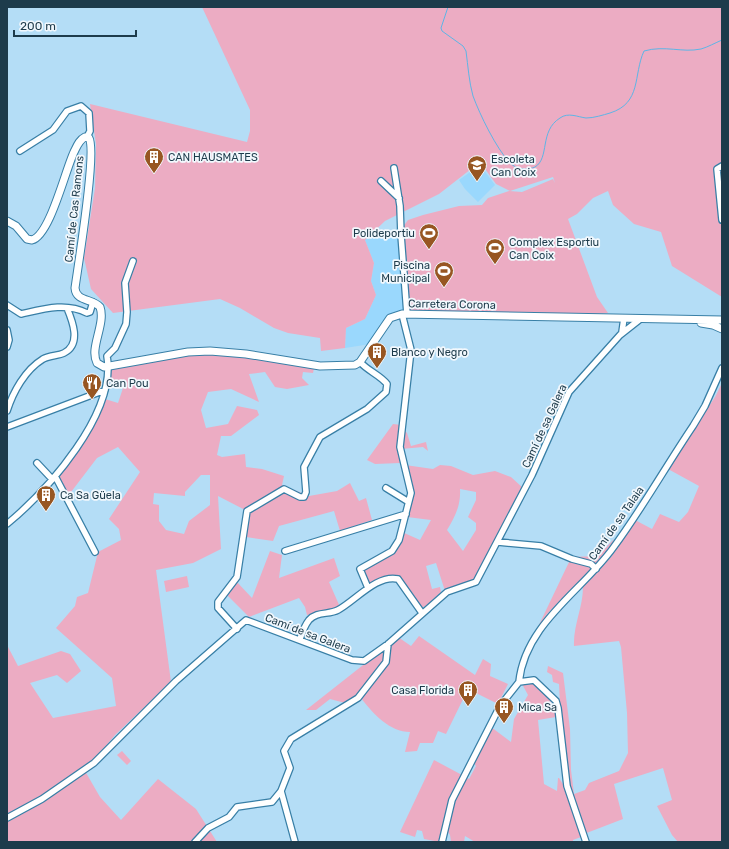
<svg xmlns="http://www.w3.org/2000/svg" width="729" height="849" font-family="Rubik,sans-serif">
<rect width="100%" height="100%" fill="#b4ddf6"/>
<path fill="#9ad8fd" d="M480,165L495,185L478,202L465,189L459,180Z
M403,234L408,308L397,319L388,323L377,343L345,348L346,328L365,319L376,295L371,281L374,263L365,240L367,236Z"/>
<path fill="#ecacc3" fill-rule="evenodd" d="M202,7H722V297L672,266L661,232L634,224L613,205L608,191L593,198L577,214L568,219L597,297L608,313L596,314L411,311L408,308L402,228L408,220L423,215L459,206L482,205L488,198L509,191L522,192L553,179L555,183L553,177L510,191L496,184L480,162L439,194L385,221L365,240L374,263L371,281L376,295L365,319L346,328L345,348L321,351L320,338L288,333L274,328L240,308L220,299L113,313L91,289L84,258L95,188L96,144L90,104L247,142L250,131V110Z
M209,353L246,356L314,368L313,373L303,372L302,378L309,385L287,389L275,387L265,372L249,374L259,402L231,389L208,392L201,410L206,428L228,424L237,406L257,410L259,415L231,436H221L217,455L222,457L245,454L246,467L262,469L284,476L282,485L309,496L337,491L350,483L359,501L366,498L372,520L340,531L334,511L279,526L273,541L246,537L249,512L218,496L221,549L193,563L156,570L171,682L115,735L85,771L100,797L121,820L158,779L196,809L217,842H7V645L18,666L61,651L70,654L81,671L67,683L57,675L30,683L53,718L116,706L112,678L56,628L75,606L77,597L88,593L98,552L121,540L119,529L109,519L140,472L118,447L97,458L68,496L58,476L76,455L105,399L118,403L124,385L110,381L111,370L173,357ZM201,475H210V505L189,521L184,534L166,530L159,521V505L153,504L154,493L185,496V492Z
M722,383V842H678L672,835L657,806L672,800L663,768L614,784L623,819L584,834L571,799L561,724L559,684L553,682L552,675L547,672L548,666L563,673L570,729L571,770L574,794L585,790L589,783L619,771L628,753L627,713L621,647L619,641L574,646C573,626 583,607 583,587L611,557L635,520L652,529L660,514L679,522L688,512L699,486L668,469L715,397Z
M393,424L401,425L398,449L400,463L375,464L367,460Z
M403,429L407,433L411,446L426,442L428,451L423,447L401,449Z
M405,465L433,469L440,465L451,466L473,475L495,471L511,477L523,488L478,577L470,582L445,591L436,563L426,566L432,589L440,587L441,592L426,606L420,608L398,578L370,585L363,569L391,554L402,532L420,540L431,520L407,517L413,488ZM460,489L476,492V500L468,517L476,523V530L463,551L447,530C455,517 461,505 460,489Z
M614,539L611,546L597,564H594L572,557L598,556Z
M270,551L282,555L279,578L334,558L340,576L329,582L340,607L337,609L307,615L305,607L299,598L249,617L226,594L236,581L252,598Z
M570,560L590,565L593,568L547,614L538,627Z
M187,576L189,587L166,592L164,581Z
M419,636L475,675L483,659L491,664L490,676L508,684L498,704L468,689L446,734L438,731L433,743H420L417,751L405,752L410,732C390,732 373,714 361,698C375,680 390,668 389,644L398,637L411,646Z
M386,647L384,661L359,694L345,703L330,699L316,710H306Z
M529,682C545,687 553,702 556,717L538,720L544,784L557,791L558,778H559L564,786L581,837L573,840V842H475L465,836L464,842H451L450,835L447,830C451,811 456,794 467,778L469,779L476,766L474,763L491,727L511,742L514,719L528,695L522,684Z
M122,751L131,761L127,765L117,755Z
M434,760L462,775L449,800L440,842L424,839L422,831L417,830L415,837L400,832Z"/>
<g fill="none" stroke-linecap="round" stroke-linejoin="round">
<path stroke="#5eb5e6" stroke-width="1" d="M448,7L441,28L442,31L463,46L466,51C468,66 469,82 473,96C480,115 496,148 510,163C516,169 527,171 535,167C550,158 539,131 560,118C568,112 578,117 586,118C594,118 603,115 610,113C642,103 633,75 644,51C665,45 682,53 701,49C708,47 715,43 722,40"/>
<g stroke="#387fa6" stroke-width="8">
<path id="minor" d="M20,151L53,130L67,111L81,106L89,113L90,131L87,137
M722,166L717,169L722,220
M394,168L400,206L401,235L407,314
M381,181L399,198
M7,305L21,314C43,309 66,302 87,313L90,312L93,302
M7,330L9,340L7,347
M622,332L624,318
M7,411C13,392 25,370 43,359C50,355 58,356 64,353C82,344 72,320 67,308
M7,427L105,390
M37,463L52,479
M55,476L95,552
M386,488L407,501
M7,524C48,490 117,413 107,356L115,348L126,324L127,312L125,283L133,261
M498,542L541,546L572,559L591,564L596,569
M285,551L406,514
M368,588L360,569L392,551L399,540L411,493L400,447L411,350L402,314
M237,629L218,608V602L237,577L247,511L284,489L300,497H304L306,492L304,467L320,437L367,409L386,392L387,384C380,375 368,371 360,362
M300,639C302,633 305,625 309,620C317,611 329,615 338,610C355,601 377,574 398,579L422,613
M519,682C525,624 582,591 613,548C642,509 666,466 693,426L705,406L722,368
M519,682L534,680L556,701L558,708L567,786L586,842
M281,791L295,842
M7,818L42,799L94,763L176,681L246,620L352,660L364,661L388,644L447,592L476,582L532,475L569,392L620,335L639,320
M195,842L208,828L229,817L237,807L272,802L281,791L290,768L284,751L291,739L358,698L386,662L388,644
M442,842L452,800L500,706L519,682"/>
</g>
<g stroke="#387fa6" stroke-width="9">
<path id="major" d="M7,221L16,226L27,239L32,240C50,235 65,171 74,152C77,146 79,140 85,137L89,138C97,151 78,266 75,288C76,302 92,298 100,307C106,324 89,348 97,363L104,367L188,352L210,351L246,354L320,366L355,365L360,362L390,318L402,314L722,320
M701,323L713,325L722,329"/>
</g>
<use href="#minor" stroke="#fff" stroke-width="5.5"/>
<use href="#major" stroke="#fff" stroke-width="7"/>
</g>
<defs>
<g id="building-pin" transform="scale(1)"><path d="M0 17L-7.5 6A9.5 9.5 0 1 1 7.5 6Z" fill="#975622" stroke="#f2f8fd"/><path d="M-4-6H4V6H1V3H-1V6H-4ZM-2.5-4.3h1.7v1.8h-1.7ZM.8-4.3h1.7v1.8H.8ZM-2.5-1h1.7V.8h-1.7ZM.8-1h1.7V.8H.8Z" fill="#fff"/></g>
<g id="school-pin" transform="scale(1)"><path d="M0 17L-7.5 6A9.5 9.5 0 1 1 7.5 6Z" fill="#975622" stroke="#f2f8fd"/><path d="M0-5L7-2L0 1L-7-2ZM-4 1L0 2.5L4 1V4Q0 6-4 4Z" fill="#fff"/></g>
<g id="stadium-pin" transform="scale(1)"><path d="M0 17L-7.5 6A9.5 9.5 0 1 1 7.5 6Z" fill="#975622" stroke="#f2f8fd"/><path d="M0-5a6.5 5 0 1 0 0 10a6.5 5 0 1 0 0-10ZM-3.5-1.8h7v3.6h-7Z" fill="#fff"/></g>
<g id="restaurant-pin" transform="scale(1)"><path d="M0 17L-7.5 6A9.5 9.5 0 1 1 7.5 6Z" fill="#975622" stroke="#f2f8fd"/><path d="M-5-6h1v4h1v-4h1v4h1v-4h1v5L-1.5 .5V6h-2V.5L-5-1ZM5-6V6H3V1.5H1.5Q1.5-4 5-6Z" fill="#fff"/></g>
</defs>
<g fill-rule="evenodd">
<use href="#building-pin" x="154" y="157"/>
<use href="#school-pin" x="477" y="165"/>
<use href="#stadium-pin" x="429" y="233"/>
<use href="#stadium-pin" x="495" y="248"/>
<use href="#stadium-pin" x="444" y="271"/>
<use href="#building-pin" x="377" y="352"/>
<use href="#restaurant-pin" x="92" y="383"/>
<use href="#building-pin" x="46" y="495"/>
<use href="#building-pin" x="468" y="690"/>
<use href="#building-pin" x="504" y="707"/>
</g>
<g text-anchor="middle" stroke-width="3.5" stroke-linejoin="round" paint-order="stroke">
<g font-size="11" fill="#1d3b4b" stroke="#f2f8fd" text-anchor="start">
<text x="168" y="161">CAN HAUSMATES</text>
<text x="491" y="163">Escoleta<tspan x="491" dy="13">Can Coix</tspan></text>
<text x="415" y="237" text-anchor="end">Polideportiu</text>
<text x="509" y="246">Complex Esportiu<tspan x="509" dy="13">Can Coix</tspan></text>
<text x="430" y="269" text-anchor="end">Piscina<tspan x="430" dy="13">Municipal</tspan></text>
<text x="391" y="356">Blanco y Negro</text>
<text x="106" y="387">Can Pou</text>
<text x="60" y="499">Ca Sa Güela</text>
<text x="454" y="694" text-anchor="end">Casa Florida</text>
<text x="518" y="711">Mica Sa</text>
</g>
<g font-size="11" fill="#1d3b4b" stroke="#f2f8fd">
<text transform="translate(74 209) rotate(-84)" y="4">Camí de Cas Ramons</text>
<text transform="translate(452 304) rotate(1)" y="4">Carretera Corona</text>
<text transform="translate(544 426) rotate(-65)" y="4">Camí de sa Galera</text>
<text transform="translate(616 523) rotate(-55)" y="4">Camí de sa Talaia</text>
<text transform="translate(308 633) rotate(21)" y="4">Camí de sa Galera</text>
</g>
</g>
<rect width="729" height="849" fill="none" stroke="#1d3b4b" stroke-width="16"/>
<path d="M14 30v6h122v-6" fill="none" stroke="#1d3b4b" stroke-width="2"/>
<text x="20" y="30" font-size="12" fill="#1d3b4b" stroke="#f2f8fd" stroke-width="3" paint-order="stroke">200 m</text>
</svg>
